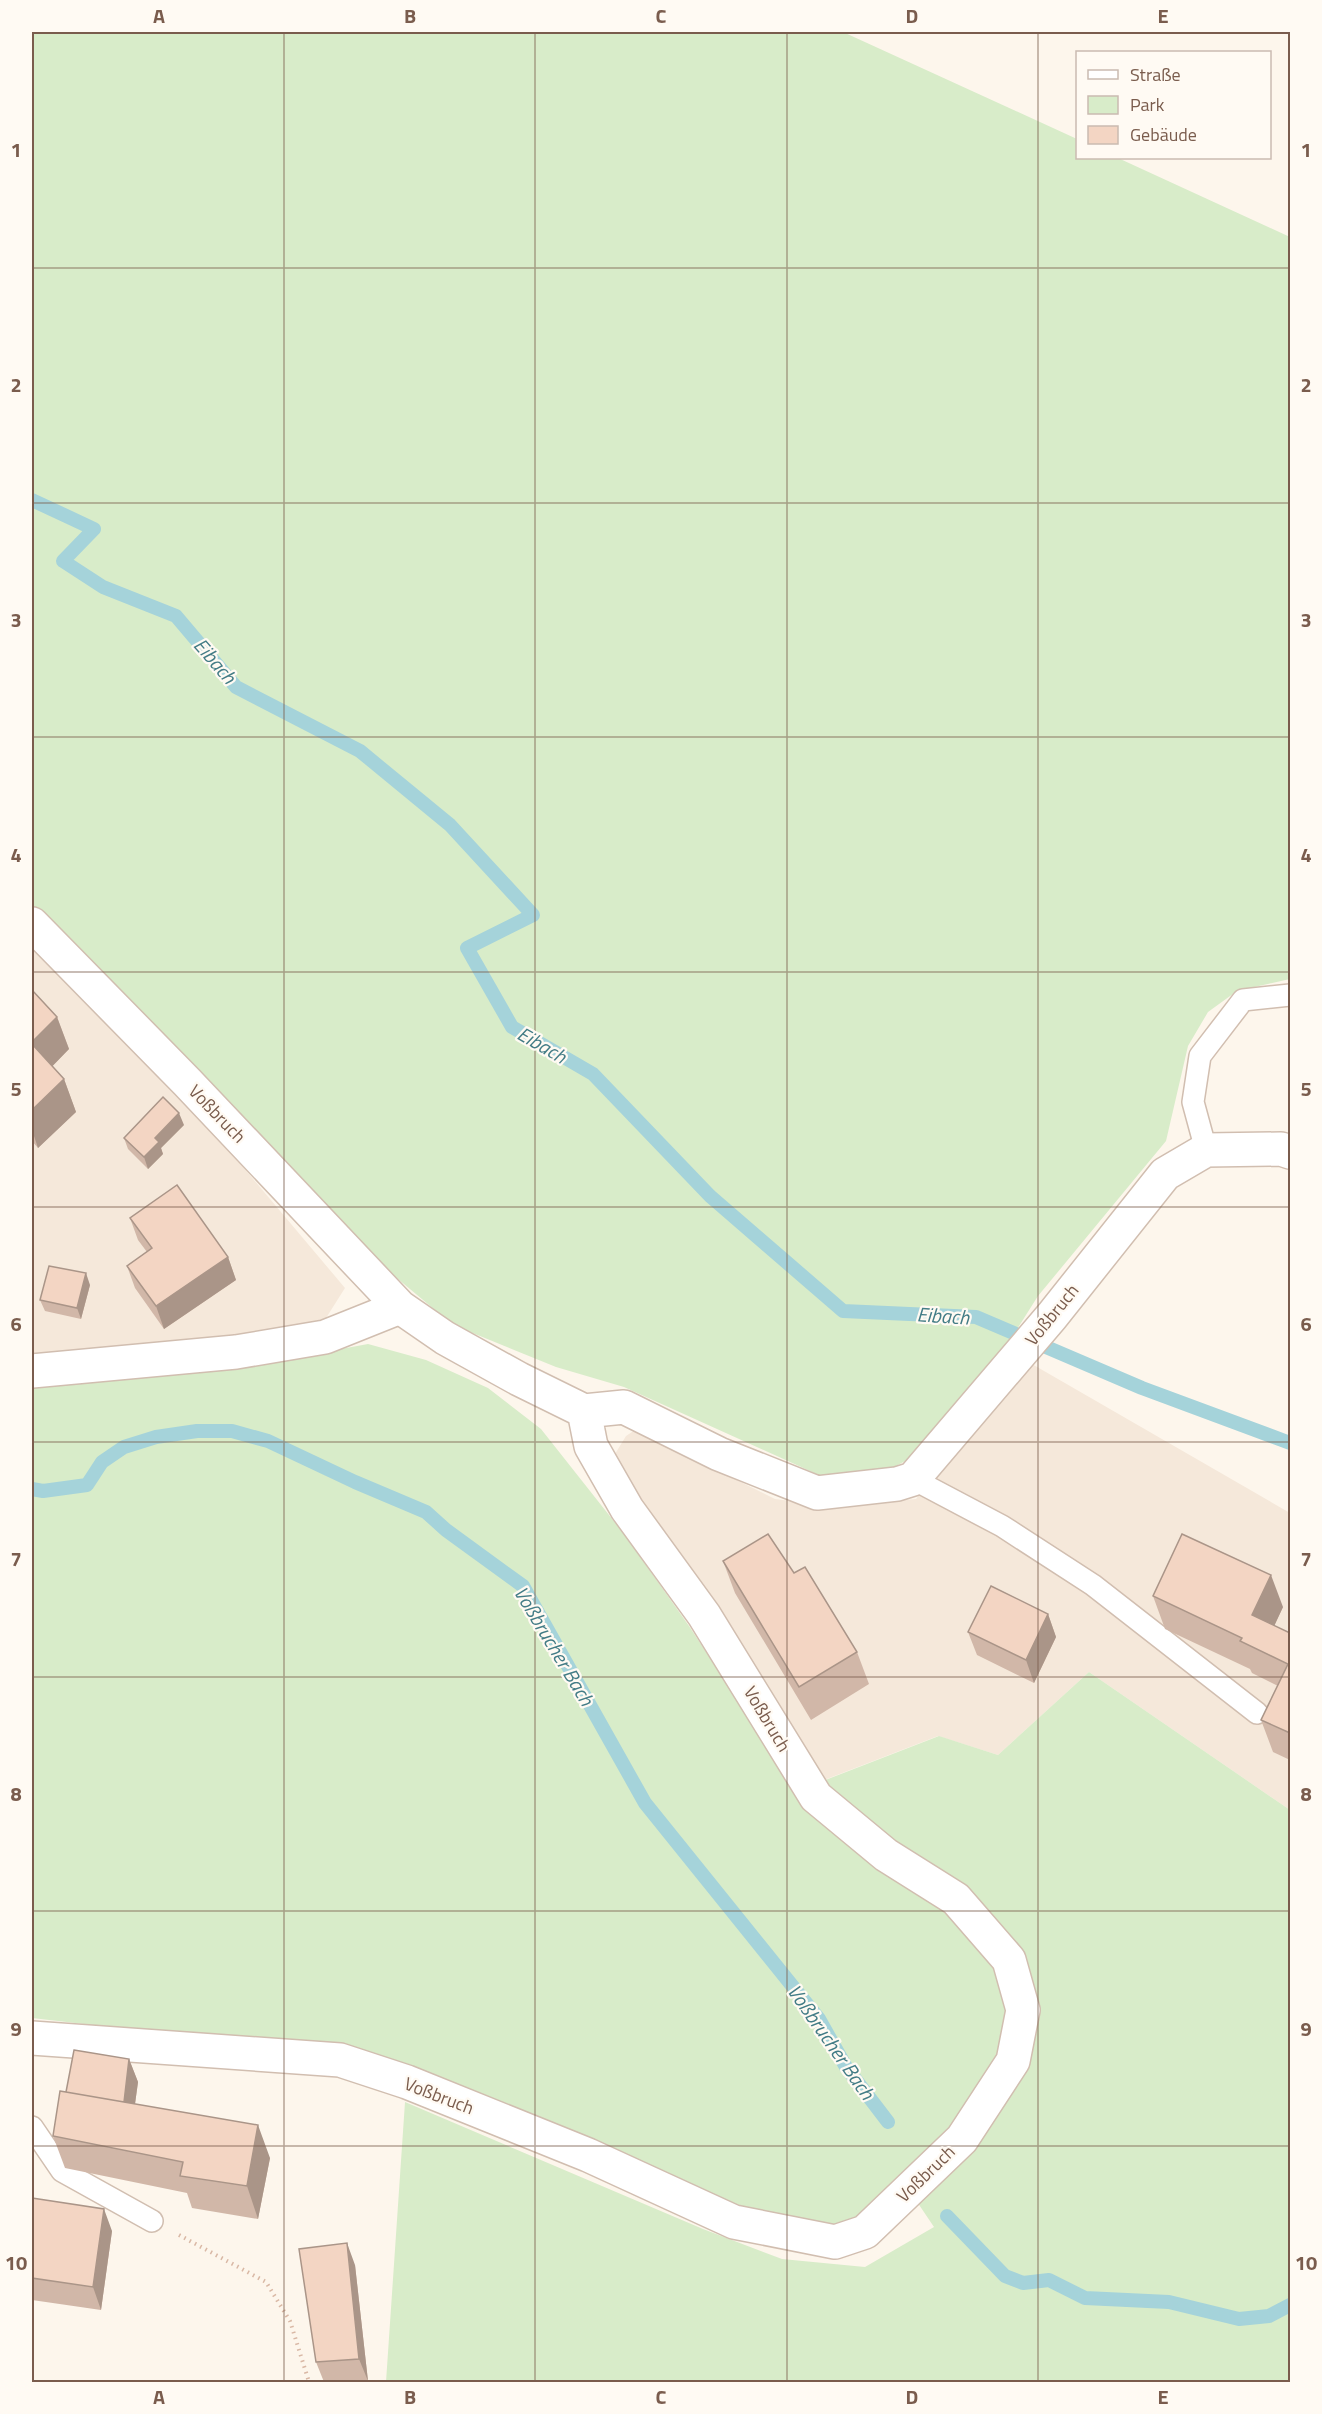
<svg xmlns="http://www.w3.org/2000/svg" width="1322" height="2414" font-family="'Titillium Web',sans-serif">
<rect width="100%" height="100%" fill="#fdf6ec"/>
<path fill="#f5e8da" d="M32,937L179,1091L345,1288L326,1318L237,1344L32,1366Z
M1025,1360L1290,1513V1810L1089,1672L998,1755L938,1736L819,1782L616,1472L615,1454L626,1436L635,1430L775,1499L829,1506L916,1499Z"/>
<path fill="#d8ecc9" d="M32,32H843L1077,139L1078,158H1118L1290,237V979L1237,991L1208,1012L1188,1046L1166,1141L1038,1296L960,1419L933,1446L883,1473L821,1476L624,1387L556,1367L453,1325L386,1269L32,906Z
M368,1344L426,1360L488,1388L541,1429L624,1534L689,1626L797,1791L939,1736L998,1755L1089,1672L1290,1810V2382H386L405,2102L703,2229L782,2259L865,2267L934,2227L903,2181L843,2228L795,2234L344,2054L32,2018V1377L319,1353Z"/>
<g fill="none" stroke-linecap="round" stroke-linejoin="round">
<path stroke="#a5d3da" stroke-width="14" d="M32,500L94,529L63,561L103,587L176,616L236,687L360,751L450,825L533,915L467,948L512,1027L593,1074L710,1196L843,1311L976,1317L1142,1388L1290,1443
M32,1489L43,1491L87,1485L102,1462L124,1447L156,1437L197,1431H232L268,1441L355,1482L426,1512L446,1530L523,1586L645,1803L819,2019L846,2067L888,2122
M947,2216L1005,2276L1023,2283L1049,2280L1085,2298L1169,2302L1239,2319L1269,2316L1290,2305"/>
<g stroke="#d1beb0" stroke-width="24">
<path id="lane" d="M1206,1150L1193,1102L1200,1056L1243,1000L1290,995
M913,1479L1002,1526L1093,1585L1257,1713
M32,2127L62,2171L152,2221"/>
</g>
<g stroke="#d1beb0" stroke-width="36">
<path id="street" d="M32,924L187,1082L400,1307L445,1338L519,1379L584,1411L624,1407L719,1454L817,1493L897,1484L913,1479L1052,1316L1165,1174L1206,1150L1281,1149L1290,1152
M32,1371L236,1352L325,1337L400,1307
M32,2038L340,2060L407,2082L588,2155L734,2222L835,2242L865,2232L962,2139L1013,2061L1023,2010L1009,1960L956,1899L886,1855L816,1797L704,1615L627,1509L591,1446L584,1411"/>
</g>
<path stroke="#d9b8a5" stroke-width="4" stroke-dasharray="1.5 4.5" stroke-linecap="butt" d="M179,2235L266,2282L290,2321L309,2382"/>
<use href="#lane" stroke="#fff" stroke-width="21"/>
<use href="#street" stroke="#fff" stroke-width="33"/>
</g>
<path fill="#d1b7a8" d="M32,990L57,1017L69,1049L52,1066L64,1079L76,1112L38,1148L32,1141Z
M184,1125L161,1148L163,1154L148,1169L128,1149L124,1138Z
M130,1218L228,1257L236,1280L164,1329L135,1288L127,1266L147,1252L138,1240Z
M90,1285L81,1319L45,1311L40,1300Z
M723,1561L794,1573L857,1652L869,1684L811,1720L735,1593Z
M1153,1596L1283,1607L1274,1626L1290,1633V1760L1273,1752L1261,1720L1278,1686L1252,1673L1250,1669L1165,1629Z
M1048,1614L1056,1637L1034,1683L977,1655L968,1632Z
M129,2059L138,2082L135,2104L270,2158L258,2219L192,2208L187,2193L65,2168L53,2136Z
M32,2198L112,2231L101,2310L32,2300Z
M355,2265L368,2381L324,2382L316,2362Z"/>
<path fill="#aa9588" d="M57,1017L69,1049L43,1076L32,1045V1042Z
M64,1079L76,1112L38,1148L32,1130V1110Z
M179,1113L184,1125L161,1148L163,1154L148,1169L144,1157L155,1138Z
M228,1257L236,1280L164,1329L156,1306Z
M86,1273L90,1285L81,1319L77,1308Z
M1271,1575L1283,1607L1264,1648L1252,1615Z
M1048,1614L1056,1637L1034,1683L1026,1660Z
M129,2059L138,2082L131,2133L123,2111Z
M258,2125L270,2158L258,2219L247,2186Z
M104,2209L112,2231L101,2310L93,2287Z
M347,2243L355,2265L368,2381L359,2359Z"/>
<path fill="#f3d5c3" stroke="#aa9588" stroke-width="1.5" d="M32,990L57,1017L32,1042Z
M32,1044L64,1079L32,1110Z
M163,1097L179,1113L155,1138L159,1142L144,1157L124,1138Z
M177,1185L228,1257L156,1306L127,1266L152,1248L130,1218Z
M49,1266L86,1273L77,1308L40,1300Z
M768,1534L794,1573L805,1567L857,1652L799,1687L723,1561Z
M1182,1534L1271,1575L1252,1615L1290,1633V1733L1261,1720L1288,1664L1240,1641L1242,1638L1153,1596Z
M991,1586L1048,1614L1026,1660L968,1632Z
M74,2050L129,2059L124,2102L66,2092Z
M60,2091L258,2125L247,2186L180,2176L183,2162L53,2136Z
M32,2198L104,2209L93,2287L32,2278Z
M347,2243L359,2359L316,2362L299,2249Z"/>
<path fill="none" stroke="#7a5c4d" stroke-width="1.5" stroke-opacity="0.55" d="M284,32V2382M535,32V2382M787,32V2382M1038,32V2382M32,268H1290M32,503H1290M32,737H1290M32,972H1290M32,1207H1290M32,1442H1290M32,1677H1290M32,1911H1290M32,2146H1290"/>
<g text-anchor="middle" stroke-width="4.5" stroke-linejoin="round" paint-order="stroke">
<g font-size="18" fill="#7a5c4d" stroke="#fffaf3">
<text transform="translate(217 1114) rotate(46)" y="6">Voßbruch</text>
<text transform="translate(1052 1315) rotate(-51)" y="6">Voßbruch</text>
<text transform="translate(767 1719) rotate(59)" y="6">Voßbruch</text>
<text transform="translate(439 2096) rotate(21)" y="6">Voßbruch</text>
<text transform="translate(926 2174) rotate(-44)" y="6">Voßbruch</text>
</g>
<g font-size="20" font-style="italic" fill="#437c86" stroke="#fffaf3">
<text transform="translate(215 661) rotate(49)" y="7">Eibach</text>
<text transform="translate(542 1045) rotate(30)" y="7">Eibach</text>
<text transform="translate(943 1316) rotate(4)" y="7">Eibach</text>
<text transform="translate(554 1646) rotate(59)" y="7">Voßbrucher Bach</text>
<text transform="translate(831 2042) rotate(55)" y="7">Voßbrucher Bach</text>
</g>
</g>
<rect width="1322" height="2414" fill="none" stroke="#fffaf3" stroke-width="66"/>
<rect x="1076" y="51" width="195" height="108" fill="#fffaf3" stroke="#cabbb1" stroke-width="1.5"/>
<rect x="1088" y="70" width="30" height="9" fill="#ffffff" stroke="#cabbb1" stroke-width="1.5"/>
<text x="1130" y="81" font-size="18" fill="#7a5c4d">Straße</text>
<rect x="1088" y="96" width="30" height="18" fill="#d8ecc9" stroke="#cabbb1" stroke-width="1.5"/>
<text x="1130" y="111" font-size="18" fill="#7a5c4d">Park</text>
<rect x="1088" y="126" width="30" height="18" fill="#f3d5c3" stroke="#cabbb1" stroke-width="1.5"/>
<text x="1130" y="141" font-size="18" fill="#7a5c4d">Gebäude</text>
<rect x="33" y="33" width="1256" height="2348" fill="none" stroke="#7a5c4d" stroke-width="2"/>
<g font-size="20" text-anchor="middle" font-weight="bold" fill="#7a5c4d">
<text x="159" y="23">A</text>
<text x="410" y="23">B</text>
<text x="661" y="23">C</text>
<text x="912" y="23">D</text>
<text x="1163" y="23">E</text>
<text x="16" y="157">1</text>
<text x="1306" y="157">1</text>
<text x="16" y="392">2</text>
<text x="1306" y="392">2</text>
<text x="16" y="627">3</text>
<text x="1306" y="627">3</text>
<text x="16" y="862">4</text>
<text x="1306" y="862">4</text>
<text x="16" y="1096">5</text>
<text x="1306" y="1096">5</text>
<text x="16" y="1331">6</text>
<text x="1306" y="1331">6</text>
<text x="16" y="1566">7</text>
<text x="1306" y="1566">7</text>
<text x="16" y="1801">8</text>
<text x="1306" y="1801">8</text>
<text x="16" y="2036">9</text>
<text x="1306" y="2036">9</text>
<text x="16" y="2270">10</text>
<text x="1306" y="2270">10</text>
<text x="159" y="2404">A</text>
<text x="410" y="2404">B</text>
<text x="661" y="2404">C</text>
<text x="912" y="2404">D</text>
<text x="1163" y="2404">E</text>
</g>
</svg>
